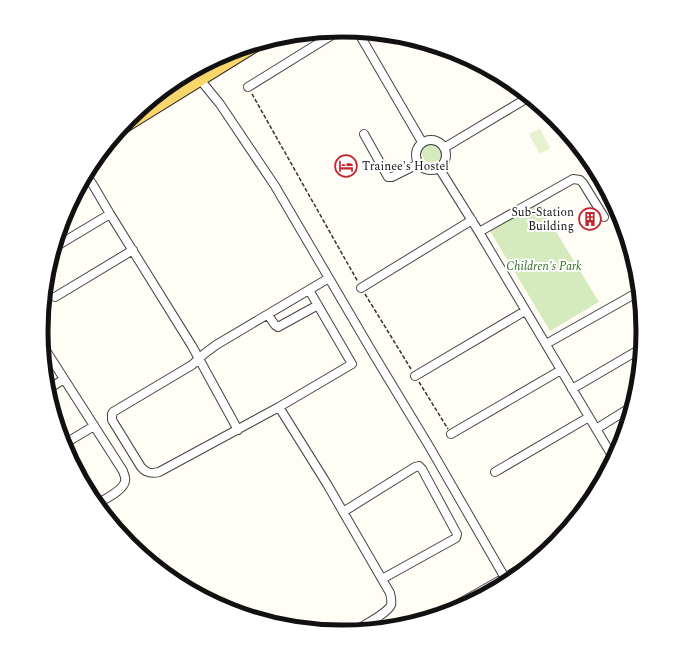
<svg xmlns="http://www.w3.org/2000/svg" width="685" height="662" font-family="Spectral,serif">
<rect width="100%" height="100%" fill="#fffdf5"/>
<path fill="#d5ebbd" d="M422 153a11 11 0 1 1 22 0a11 11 0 1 1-22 0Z
M538,202L599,302L550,331L490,231Z"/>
<path fill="#e6f2cf" d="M559,123L586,156L581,159Z
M540,129L550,148L540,154L529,134Z"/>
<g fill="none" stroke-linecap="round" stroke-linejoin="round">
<g stroke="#444" stroke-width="10">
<path id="minor" d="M358,32L422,142
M193,71L220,104L275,186L374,355L429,446L505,578
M248,87L340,30
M364,134L388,177H392L418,164
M416 155a15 15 0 1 1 30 0a15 15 0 1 1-30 0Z
M444,148L529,97
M439,168L479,232L614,459
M86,175L93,185L110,214L192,346L238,430
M479,232L573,179L580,180L583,183L604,217
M55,247L110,214
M361,288L472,220
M309,290L352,364L279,407L159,472C151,474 146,473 141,467L112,420V414L113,412L192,365L204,354L216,345L329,278
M55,297L133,250
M268,315L275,325L278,327L318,305
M546,344L640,291
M43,346L123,471C124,475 126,477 125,481C124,490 105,499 97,504
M415,376L525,311
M572,389L642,348
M47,390L64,379
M279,407L327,484L390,593C391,597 392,601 391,605C387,614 363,625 355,631
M596,429L633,406
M451,434L561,370
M64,444L94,426
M495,472L589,417
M343,512L415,467L419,466L422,469L457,534L456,538L382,579
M439,615L534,561"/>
</g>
<g stroke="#222" stroke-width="12">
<path id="major" d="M119,131L261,43"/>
</g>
<path stroke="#333" stroke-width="1.5" stroke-dasharray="4 2" stroke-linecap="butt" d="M252,94L358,282
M365,294L411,369
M419,382L448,429"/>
<use href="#minor" stroke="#fff" stroke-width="8"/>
<use href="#major" stroke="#f9d66b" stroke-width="10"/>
</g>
<defs>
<g id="hotel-ring" transform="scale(1.15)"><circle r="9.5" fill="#fff" stroke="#c4262e" stroke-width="1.5"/><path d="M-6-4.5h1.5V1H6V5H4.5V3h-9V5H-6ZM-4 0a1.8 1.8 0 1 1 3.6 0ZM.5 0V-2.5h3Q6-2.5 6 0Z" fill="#c4262e"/></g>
<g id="building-ring" transform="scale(1.15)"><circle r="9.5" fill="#fff" stroke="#c4262e" stroke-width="1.5"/><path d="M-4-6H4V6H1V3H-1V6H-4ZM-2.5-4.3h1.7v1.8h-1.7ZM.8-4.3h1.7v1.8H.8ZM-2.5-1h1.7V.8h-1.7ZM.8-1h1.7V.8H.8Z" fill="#c4262e"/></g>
</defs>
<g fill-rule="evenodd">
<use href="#hotel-ring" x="346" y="166"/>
<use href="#building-ring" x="590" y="219"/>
</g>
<g text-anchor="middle" stroke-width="4" stroke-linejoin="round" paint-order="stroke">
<g font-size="12" fill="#111" stroke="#fff" text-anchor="start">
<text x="362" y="170">Trainee's Hostel</text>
<text x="574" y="216" text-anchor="end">Sub-Station<tspan x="574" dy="14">Building</tspan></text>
</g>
<g font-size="12" font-style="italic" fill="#2f6b1f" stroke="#fff">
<text x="544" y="270">Children's Park</text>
</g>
</g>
<path d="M0 0H685V662H0ZM48 331a294 294 0 1 1 588 0a294 294 0 1 1-588 0Z" fill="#fff" fill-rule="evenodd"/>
<path fill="none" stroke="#111" stroke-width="5" d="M48 331a294 294 0 1 1 588 0a294 294 0 1 1-588 0Z"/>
</svg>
